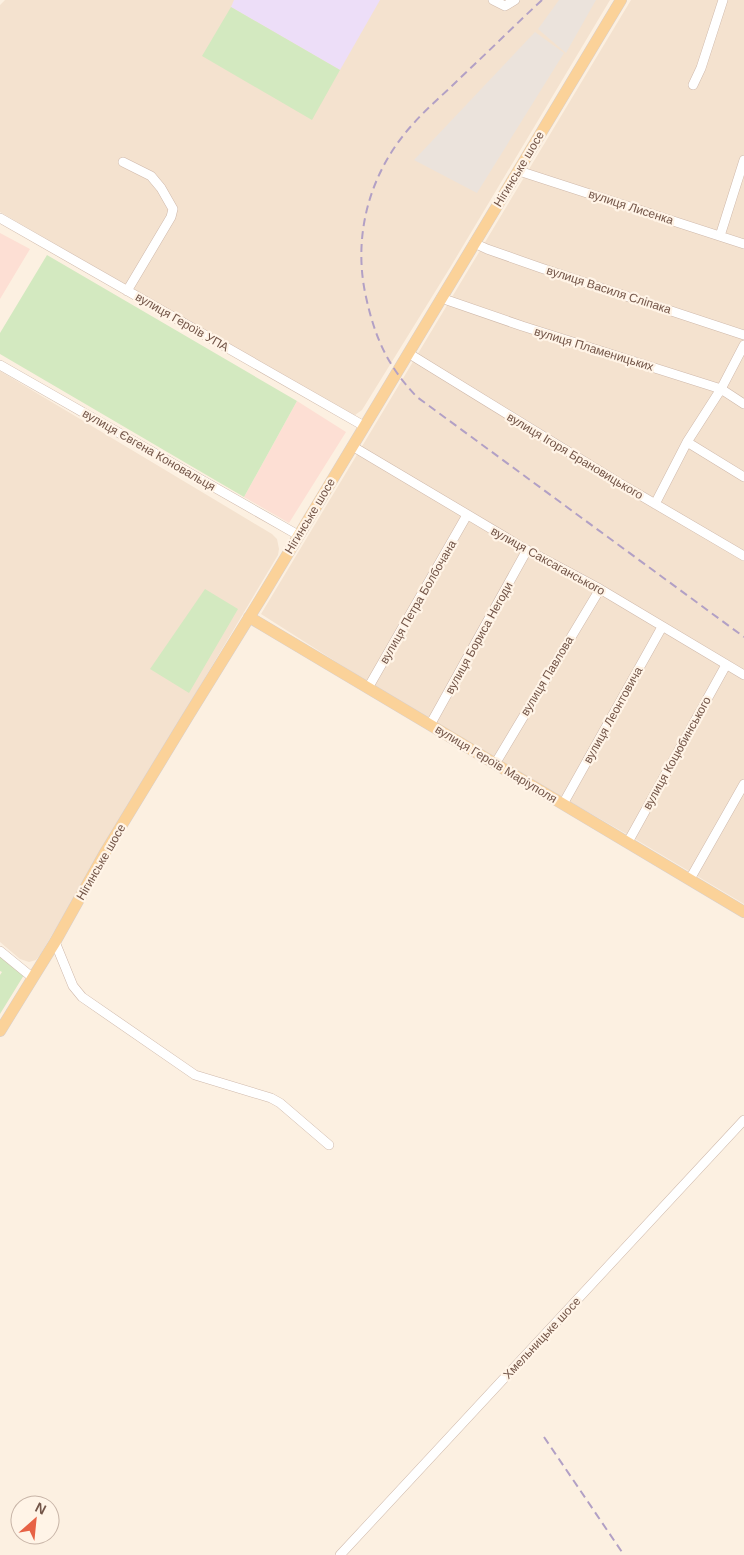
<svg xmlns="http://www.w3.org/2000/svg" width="744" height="1555" font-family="Arial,sans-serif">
<rect width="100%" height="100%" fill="#fcf0e1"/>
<path fill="#f4e2cf" d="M5,0H610L451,266L362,410L355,415L350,414L0,212V5Z
M631,0H744V904L630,836L429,721L261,614Z
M0,371L272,534L277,539L279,549L278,555L40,955L36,960L29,962L20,959L0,942Z"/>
<path fill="#fddfd4" d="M0,233L30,249L0,299Z
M297,401L346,432L289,523L244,497Z"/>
<path fill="#ebe3dc" d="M559,0H596L566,53L538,29Z
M535,32L564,53L477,193L414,160Z"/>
<path fill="#eddef8" d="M234,0H380L340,70L231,7Z"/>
<path fill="#d3e9c0" d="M231,7L340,70L312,120L202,56Z
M47,255L297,401L244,497L0,354V333Z
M205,589L238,609L189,693L150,669Z
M0,954L24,975L0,1014V975L2,972L0,971Z"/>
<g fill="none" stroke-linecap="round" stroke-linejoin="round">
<g stroke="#cfb9ab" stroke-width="10">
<path id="minor" d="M493,0L505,6L515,0
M693,85L701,68L723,0
M123,162L151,176L161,188L173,209L171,217L127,291
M519,171L744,244
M0,218L364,426
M720,236L744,160
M474,243L487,249L541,268L744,335
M441,298L522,326L721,389L744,404
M408,353L616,481L744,556
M0,365L298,535
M687,442L744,477
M352,446L527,550L600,589L744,675
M655,504L687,442L721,389L744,345
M368,688L467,515
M430,725L527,550
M495,764L600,589
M563,804L662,627
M628,842L726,665
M690,879L744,784
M55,942L73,986L82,997L195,1075L271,1098L280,1103L329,1145
M0,951L33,978
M340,1555L744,1120"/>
</g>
<g stroke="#d8cfcc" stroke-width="12">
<path id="major" d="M249,617L744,912
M0,1031L55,942L106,851L187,718L263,595L621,0"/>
</g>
<use href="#minor" stroke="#fff" stroke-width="9"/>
<use href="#major" stroke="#fbd299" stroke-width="11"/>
<path stroke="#b2a0c5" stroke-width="2" stroke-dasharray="8 5" stroke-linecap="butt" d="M542,0C514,26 487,53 459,79C444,94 427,108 413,124C370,171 352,235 366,297C375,338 388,367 417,397L744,637
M544,1437L624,1555"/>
</g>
<g text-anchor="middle" stroke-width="4.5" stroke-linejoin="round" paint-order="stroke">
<g font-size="12" fill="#735548" stroke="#fff4e7">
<text transform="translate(519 169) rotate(-59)" y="4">Нігинське шосе</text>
<text transform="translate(631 207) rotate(18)" y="4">вулиця Лисенка</text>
<text transform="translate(609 290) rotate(18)" y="4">вулиця Василя Сліпака</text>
<text transform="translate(182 322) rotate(30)" y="4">вулиця Героїв УПА</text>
<text transform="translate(594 349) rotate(17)" y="4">вулиця Пламеницьких</text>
<text transform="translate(149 450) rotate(30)" y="4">вулиця Євгена Коновальця</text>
<text transform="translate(575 456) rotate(31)" y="4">вулиця Ігоря Брановицького</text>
<text transform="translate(310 516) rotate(-59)" y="4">Нігинське шосе</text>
<text transform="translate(548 561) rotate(29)" y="4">вулиця Саксаганського</text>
<text transform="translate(418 602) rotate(-60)" y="4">вулиця Петра Болбочана</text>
<text transform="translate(479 638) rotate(-61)" y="4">вулиця Бориса Негоди</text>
<text transform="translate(547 676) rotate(-59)" y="4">вулиця Павлова</text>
<text transform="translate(613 715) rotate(-61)" y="4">вулиця Леонтовича</text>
<text transform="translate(677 753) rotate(-61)" y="4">вулиця Коцюбинського</text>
<text transform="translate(496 764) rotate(31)" y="4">вулиця Героїв Маріуполя</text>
<text transform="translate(101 862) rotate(-60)" y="4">Нігинське шосе</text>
<text transform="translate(542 1338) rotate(-47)" y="4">Хмельницьке шосе</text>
</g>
</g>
<g transform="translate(35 1520) rotate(27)"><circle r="24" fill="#fff4e7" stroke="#c7b4a7"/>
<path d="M0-4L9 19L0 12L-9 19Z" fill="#e76245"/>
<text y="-8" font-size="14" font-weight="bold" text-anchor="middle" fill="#735548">N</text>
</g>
</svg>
